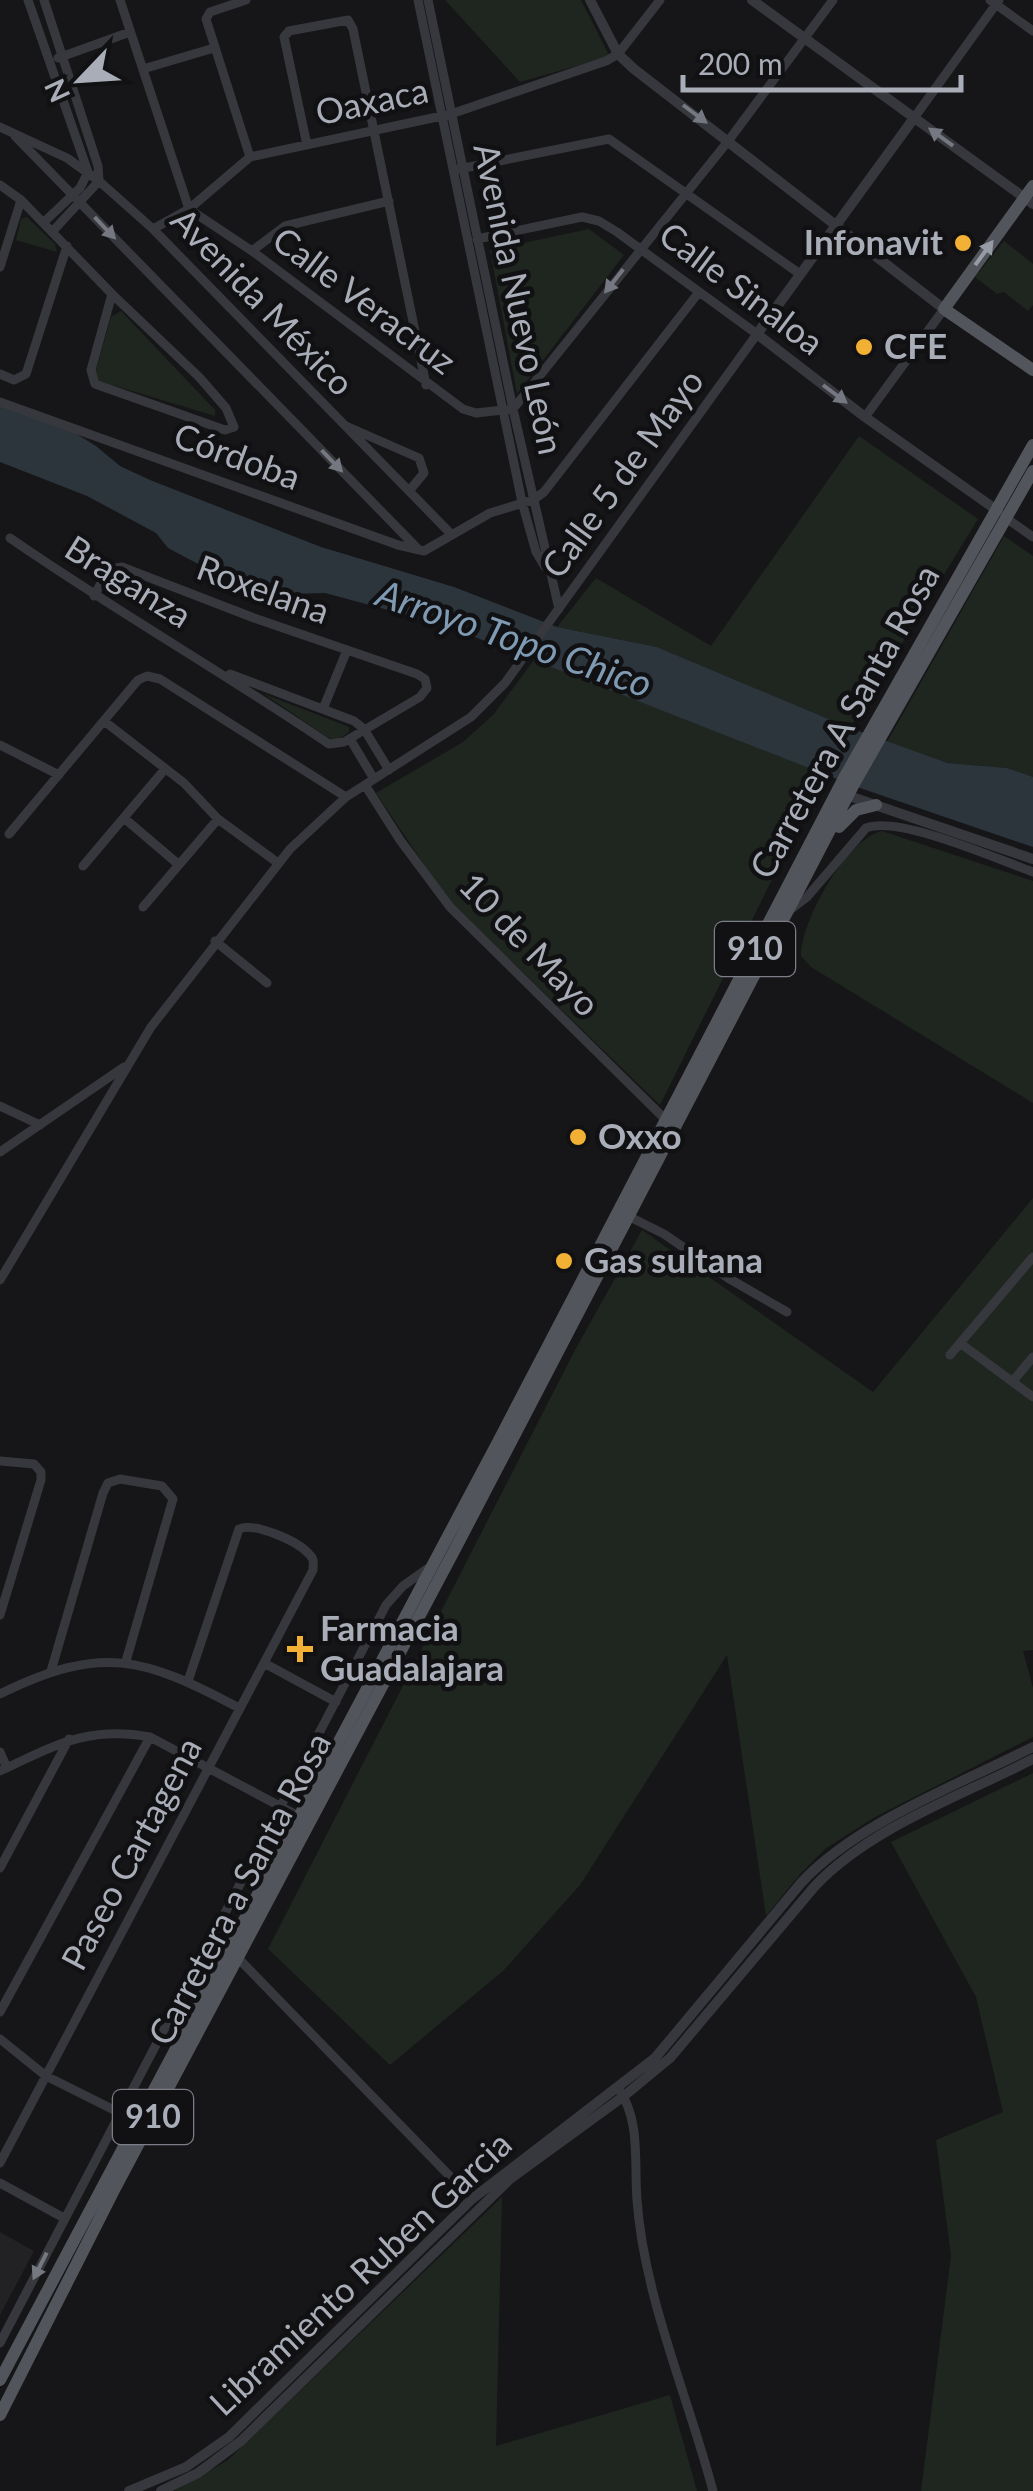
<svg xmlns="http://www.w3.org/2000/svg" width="1033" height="2491" font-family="Lato,sans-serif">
<rect width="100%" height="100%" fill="#161618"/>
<path fill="#222225" d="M0,2232L34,2251L0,2315Z"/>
<path fill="#1e261f" d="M445,0H581L608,53L605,58L520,82Z
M27,217L55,244L57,252L16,240L21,219Z
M589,229L624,255L517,394L490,250Z
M1004,241L1033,264V305L1028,311L1004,292L997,294L975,277Z
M121,311L215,410V416L99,381L95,374L111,317Z
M859,436L978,519L850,728L657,647L557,627L596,578L711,646Z
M1004,536L1033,556V777L1007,768L949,763L887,742Z
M534,660L825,773L660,1105L447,899L376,793L463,742L493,715Z
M264,694L349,727V732L336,741L327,737Z
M882,831L1033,881V1103L811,967L801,956C801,921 846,839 882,831Z
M1033,1198V1650L1023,1651L1033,1688V1737L875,1817L825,1849L801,1873L766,1916L727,1655L580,1885L503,1971L390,2065L268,1949L575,1350L642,1230L873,1392Z
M1033,1773V2491H921L951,2256L936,2140L1003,2112L976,1997L891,1842Z
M502,2197L496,2446L670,2395L697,2491H174L228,2460Z"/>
<path fill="#2c353c" d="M0,402L67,428L96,446L120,466L150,480L321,547L454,587L557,627L657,647L850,728L948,763L1007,768L1033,777V847L860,788L444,625L325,593L286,594L202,566L168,548L156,533L87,496L0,462Z"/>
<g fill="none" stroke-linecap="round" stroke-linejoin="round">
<path stroke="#37383d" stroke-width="9" d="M28,0L88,172L80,188L43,223
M44,0L98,166L99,181
M120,0L189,209L252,251L463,409L476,413L513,409L729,140L833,0
M246,0L210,12L206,19L250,157
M418,0L522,502L536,552L545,567
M428,0L513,409L559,609
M990,0L1033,31
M58,58L130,32
M143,69L214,48
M914,118L999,0
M0,127L67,158L99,181L153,229L452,535
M15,136L419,550
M307,145L284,37L289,31L348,20L353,29L426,385
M459,169L609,139L800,274
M0,185L21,200L112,294L200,378L226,408L234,427L225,430L95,384L91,370L112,294
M153,229L189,209L250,157L451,114L606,61L618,54L660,0
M52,232L99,181
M252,251L285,226L389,201
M0,267L21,200
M0,374L14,380L26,374L67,246
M0,402L398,545L424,551L490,513L533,500L544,492L699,292
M865,417L944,309
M346,426L419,458L424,473L409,491
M1006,518L1033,537
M10,538C114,610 224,673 329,744L344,742L420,697L427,688L425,679L417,674L254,618L122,567L109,569L94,596
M230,674L354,721L364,729L389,770
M323,709L347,650
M104,721L184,783L218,819L278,863
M350,739L374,779
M0,745L59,775
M365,785L400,840L450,907L668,1122
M124,818L178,864
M9,834L138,680L147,676L160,679L346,797
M83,866L165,769
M143,907L218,819
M790,910L807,897L866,828C898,815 997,859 1033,872
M215,941L267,983
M0,1106L40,1125
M0,1152L124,1067
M628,1216L664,1234L728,1278L787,1312
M0,1280L151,1027L290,849L346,797L471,717L505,683L757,334L617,232L599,221L582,217L477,239
M960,1343L1033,1397
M950,1355L1033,1257
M1013,1381L1033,1357
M0,1461L34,1464L41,1472V1480L0,1615
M264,1663L336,1702
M51,1671L103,1493L108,1483L120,1479L162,1486L173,1499L126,1661
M0,1694C102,1644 143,1657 239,1708
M0,1752L7,1768
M0,1771C54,1746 88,1725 150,1737L304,1819
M0,1868L69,1739
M237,1957L472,2199
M0,2012L150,1737
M0,2039L46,2076L142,2124
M618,2088C641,2120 634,2162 637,2200C644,2297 688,2396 713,2491
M0,2163L313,1570C313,1562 315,1560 309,1554C298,1541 254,1522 239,1529L188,1681
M0,2183L64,2218
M0,2343L386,1605L403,1586L427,1569"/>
<path stroke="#37383d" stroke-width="10" d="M590,0L618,54L634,69L944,309
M752,0L1033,204
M914,118L757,334L865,417L998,511
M849,796L1033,859
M129,2491L186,2467L229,2437L472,2199L655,2058L801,1883C856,1823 960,1784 1033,1747
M161,2491L198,2473L241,2441L510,2179L624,2096L670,2058L815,1886C871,1827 961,1796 1033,1759"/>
<path stroke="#53555c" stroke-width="12" d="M1033,186L944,309L1033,370
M839,827L856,810L876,805
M0,2380L498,1442L844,778L1033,445
M0,2415L114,2190L454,1551L855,782L1033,471"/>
</g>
<defs><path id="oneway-solid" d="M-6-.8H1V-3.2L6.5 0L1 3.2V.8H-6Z" transform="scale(2.5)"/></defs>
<g fill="#757881">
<use href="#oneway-solid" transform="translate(695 114) rotate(37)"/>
<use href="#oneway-solid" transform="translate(941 137) rotate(-144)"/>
<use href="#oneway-solid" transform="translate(105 228) rotate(46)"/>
<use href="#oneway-solid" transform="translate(614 281) rotate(128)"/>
<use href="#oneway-solid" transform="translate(835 394) rotate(37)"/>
<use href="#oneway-solid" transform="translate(332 461) rotate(46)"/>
<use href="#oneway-solid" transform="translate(40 2266) rotate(117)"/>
</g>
<use fill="#979ba6" href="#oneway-solid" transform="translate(984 253) rotate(-54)"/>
<g fill="#f2b134" stroke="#111113" stroke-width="4">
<circle cx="963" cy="243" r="10"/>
<circle cx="864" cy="347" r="10"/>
<circle cx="578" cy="1137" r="10"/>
<circle cx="564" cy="1261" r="10"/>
<path d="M295 1634h10v10h10v10h-10v10h-10v-10h-10v-10h10z"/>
</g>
<g text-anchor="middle" stroke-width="9" stroke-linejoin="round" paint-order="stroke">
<g fill="#111113" stroke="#7b7e86" stroke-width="2.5">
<rect x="715" y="922" width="80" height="54" rx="8"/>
<rect x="113" y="2090" width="80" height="54" rx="8"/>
</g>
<g font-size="32" font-weight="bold" fill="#a8adb8">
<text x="755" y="960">910</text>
<text x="153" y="2128">910</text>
</g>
<g font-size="35" fill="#a8adb8" stroke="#111113">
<text transform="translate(372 102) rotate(-12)" y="12">Oaxaca</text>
<text transform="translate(741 289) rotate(37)" y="12">Calle Sinaloa</text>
<text transform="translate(518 299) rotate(78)" y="12">Avenida Nuevo León</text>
<text transform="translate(364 301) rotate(37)" y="12">Calle Veracruz</text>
<text transform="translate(262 302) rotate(46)" y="12">Avenida México</text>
<text transform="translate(237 457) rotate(20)" y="12">Córdoba</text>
<text transform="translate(623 474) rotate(-54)" y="12">Calle 5 de Mayo</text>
<text transform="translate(128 582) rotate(32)" y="12">Braganza</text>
<text transform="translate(263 590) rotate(20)" y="12">Roxelana</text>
<text transform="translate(845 722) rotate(-61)" y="12">Carretera A Santa Rosa</text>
<text transform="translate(529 945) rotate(46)" y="12">10 de Mayo</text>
<text transform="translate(132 1854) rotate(-62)" y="12">Paseo Cartagena</text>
<text transform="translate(240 1889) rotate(-62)" y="12">Carretera a Santa Rosa</text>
<text transform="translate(361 2274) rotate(-43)" y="12">Libramiento Ruben Garcia</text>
</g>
<g font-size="35" font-weight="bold" fill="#a8adb8" stroke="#111113" text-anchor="start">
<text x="943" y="255" text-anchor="end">Infonavit</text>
<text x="884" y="359">CFE</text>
<text x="598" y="1149">Oxxo</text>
<text x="584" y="1273">Gas sultana</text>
<text x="320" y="1641">Farmacia<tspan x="320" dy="40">Guadalajara</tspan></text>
</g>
<g font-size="38" font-style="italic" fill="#7f9bb3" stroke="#111113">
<text transform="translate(514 639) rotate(19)" y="13">Arroyo Topo Chico</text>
</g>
</g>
<g transform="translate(80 80) rotate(245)" stroke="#111113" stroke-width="8" paint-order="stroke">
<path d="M0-8L18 38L0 25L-18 38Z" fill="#a8adb8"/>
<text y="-15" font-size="28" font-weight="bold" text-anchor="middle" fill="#a8adb8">N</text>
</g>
<path d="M683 75v15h278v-15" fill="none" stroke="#a8adb8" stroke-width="5"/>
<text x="698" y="75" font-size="30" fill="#a8adb8" stroke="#111113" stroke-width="8" paint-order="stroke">200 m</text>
</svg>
